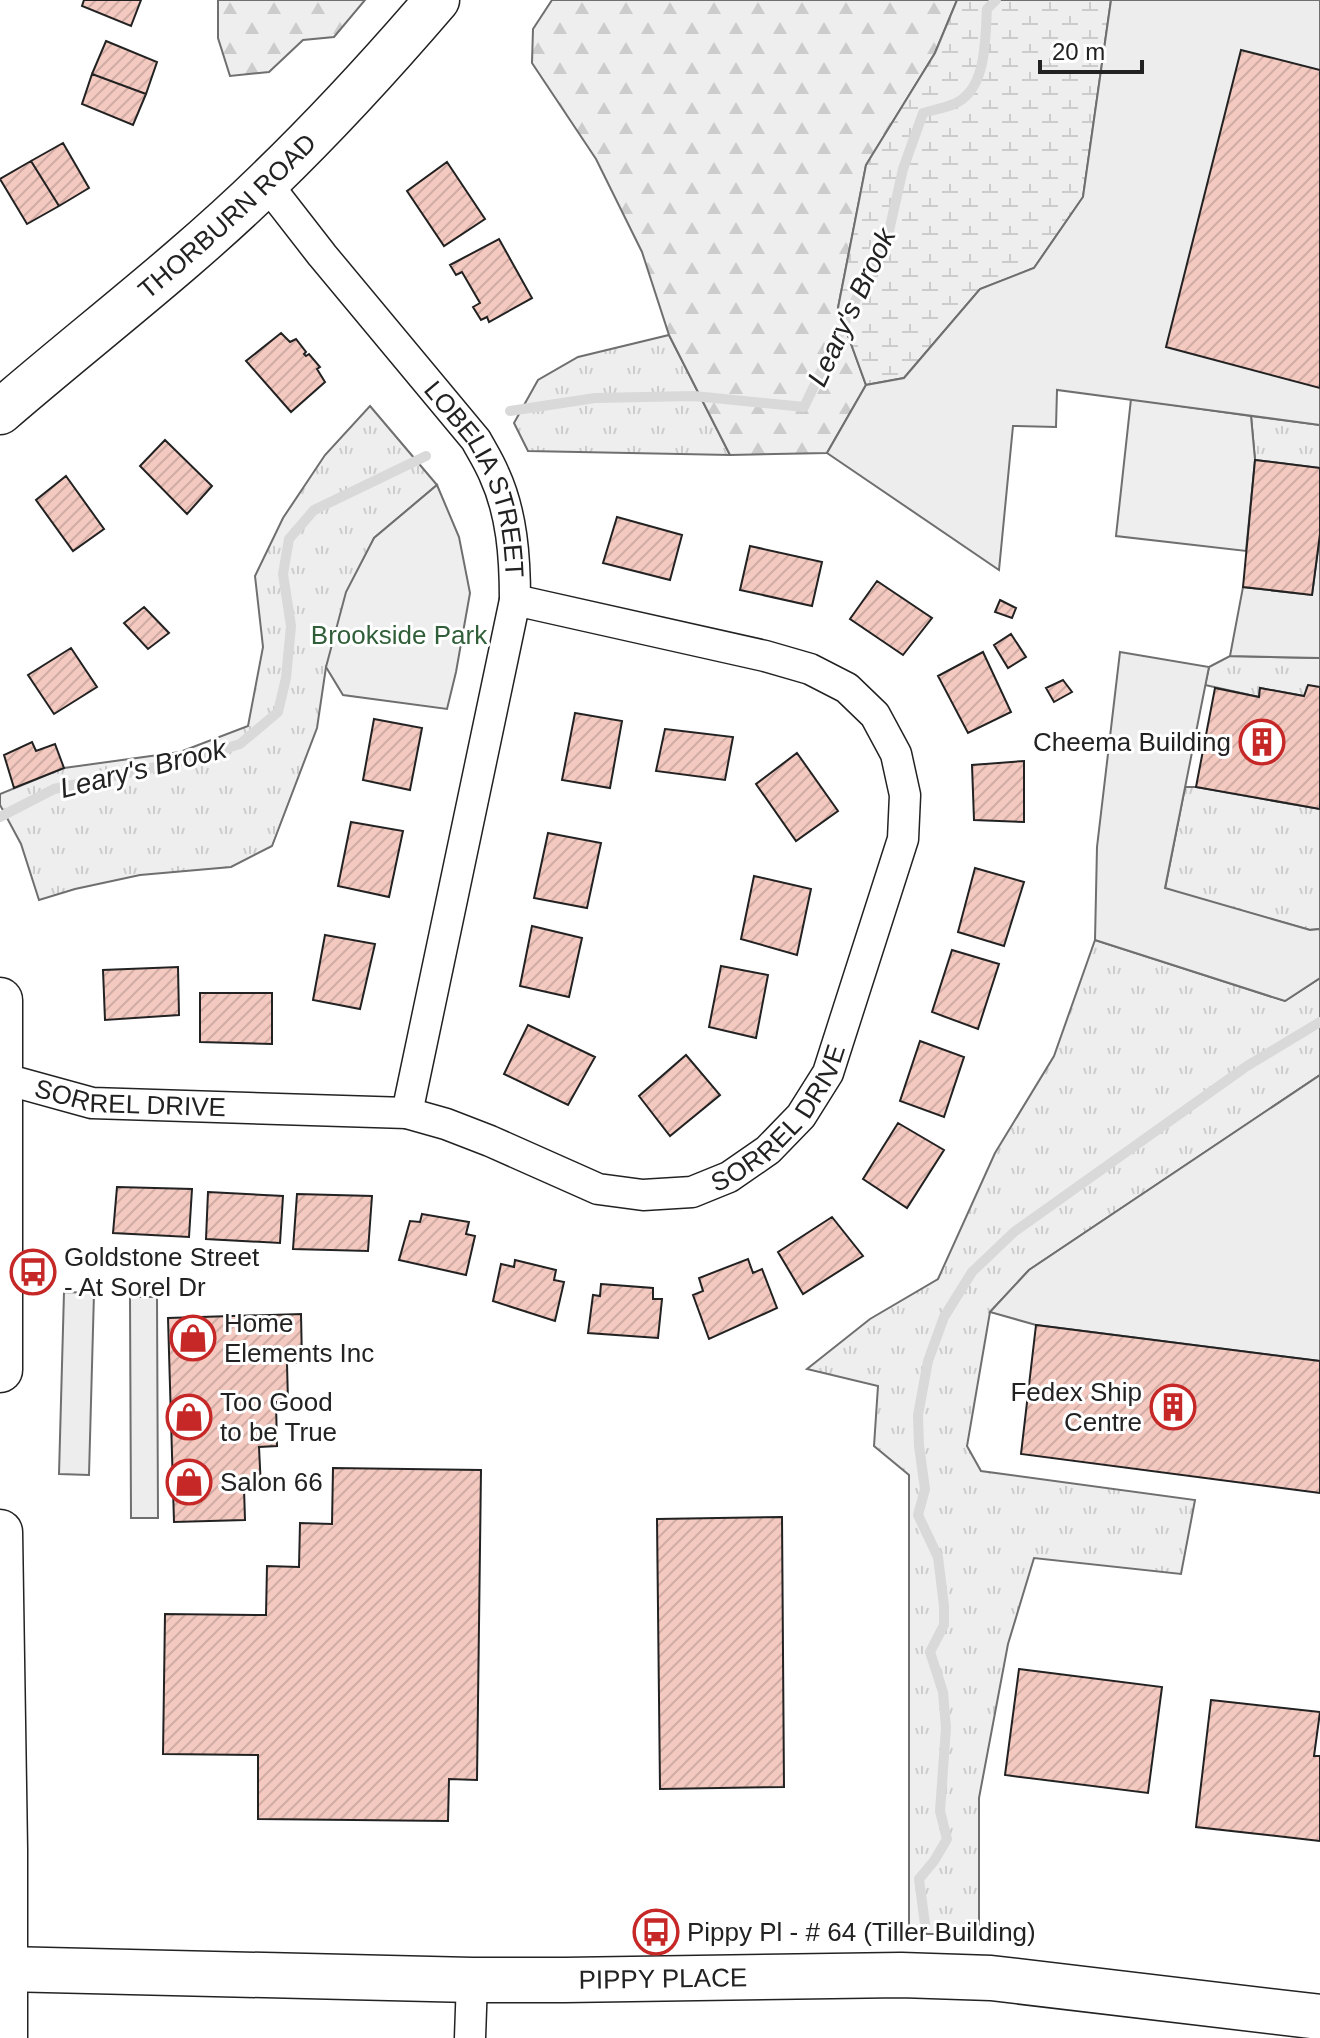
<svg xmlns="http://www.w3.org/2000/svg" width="1320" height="2038" font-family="Helvetica,sans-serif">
<defs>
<pattern id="grass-tufts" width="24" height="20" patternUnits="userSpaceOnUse" patternTransform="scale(2)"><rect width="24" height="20" fill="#eee"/><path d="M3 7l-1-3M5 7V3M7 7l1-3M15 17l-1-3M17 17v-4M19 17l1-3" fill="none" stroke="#ccc"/></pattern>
<pattern id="forest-firs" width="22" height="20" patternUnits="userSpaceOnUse" patternTransform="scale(2)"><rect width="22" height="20" fill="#eee"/><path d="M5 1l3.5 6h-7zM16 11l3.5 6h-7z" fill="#ccc"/></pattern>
<pattern id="wetland-marsh" width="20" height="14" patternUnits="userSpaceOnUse" patternTransform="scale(2)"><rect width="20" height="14" fill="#eee"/><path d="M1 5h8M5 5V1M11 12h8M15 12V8" fill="none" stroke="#ccc"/></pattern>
<pattern id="building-hatch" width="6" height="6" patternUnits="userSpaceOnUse" patternTransform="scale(2)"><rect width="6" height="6" fill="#f3c9c0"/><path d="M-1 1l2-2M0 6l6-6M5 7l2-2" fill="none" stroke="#d0aca5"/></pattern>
</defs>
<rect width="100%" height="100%" fill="#fff"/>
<path fill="url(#grass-tufts)" stroke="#6f6f6f" stroke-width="2" d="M669,335L730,455L528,451L514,423L538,380L578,357Z
M370,406L437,485L374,538L326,667L317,728L272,846L231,867L140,875L75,889L39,900L21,844L0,805V794L64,768L180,752L248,726L263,647L255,576L283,518L325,455Z
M1251,416L1320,425V468L1255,460Z
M1230,656L1320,658V687L1304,696L1260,688L1259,697L1205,685L1209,667Z
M1185,787H1196L1320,809V929L1310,930L1165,889Z
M1095,940L1285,1001L1320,978V1075L1029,1270L990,1312L967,1446L981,1471L1195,1500L1181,1574L1034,1558L1008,1644L979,1798V1934H909V1475L874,1446L878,1386L807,1369L870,1319L938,1279L995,1153L1054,1056Z"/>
<path fill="url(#forest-firs)" stroke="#6f6f6f" stroke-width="2" d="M218,0H365L334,37L303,40L269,72L230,76L218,38Z
M552,0H957L935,53L866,165L838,308L866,385L827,453L730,455L669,335L642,252L596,159L532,63L533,29Z"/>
<path fill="url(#wetland-marsh)" stroke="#6f6f6f" stroke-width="2" d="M957,0H1111L1083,197L1034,268L980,289L904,378L866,385L838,308L866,165L935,53Z"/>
<path fill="#eee" stroke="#6f6f6f" stroke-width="2" d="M1131,399L1251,416L1255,460L1246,551L1116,536Z
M437,485L459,537L470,593L456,672L447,709L343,695L326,667L346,592L374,538Z"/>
<path fill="#ededed" stroke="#6f6f6f" stroke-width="2" d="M1111,0H1320V425L1057,390L1056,427L1013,426L999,570L827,453L866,385L904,378L980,289L1034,268L1083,197Z
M1320,534V658L1230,656L1243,587L1312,595Z
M1120,652L1209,667L1165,888L1310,930L1320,929V978L1285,1001L1095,940L1097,847Z
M1320,1075V1361L1036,1325L990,1312L1029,1270Z
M64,1292L94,1293L89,1475L59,1474Z
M130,1297H157L158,1518H131Z"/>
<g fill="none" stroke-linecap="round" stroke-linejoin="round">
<path stroke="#d9d9d9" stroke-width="10" d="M510,411L595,398L694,396L804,407L889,231L903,169L923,113C933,110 944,108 954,104C987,90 985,40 987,9L996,0
M0,817L54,789L192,759L240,744L278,712L286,678L291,626L283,574L289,539L314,510L426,456
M925,1924L919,1879L934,1861L947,1839L940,1811L946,1728L943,1692L930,1652L944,1625V1606L938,1557L918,1515L925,1489L919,1446L918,1415L928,1361L944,1317L972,1272L1014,1232L1247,1066L1320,1022"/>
</g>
<path fill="url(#building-hatch)" stroke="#222" stroke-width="2" d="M84,0H141L131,26L82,6Z
M106,41L157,62L146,94L92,74Z
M1241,50L1320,70V388L1166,347Z
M92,74L146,94L133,125L82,104Z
M63,143L89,188L59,206L31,161Z
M31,161L59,206L27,224L0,179Z
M447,162L485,219L444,246L407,191Z
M499,239L532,298L489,322L487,317L481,320L473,307L480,303L462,272L456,275L450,265Z
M281,333L290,342L296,339L306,352L304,354L306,356L309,354L320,367L317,369L325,382L291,412L246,361Z
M165,440L212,486L187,514L140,466Z
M1255,460L1320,468V534L1312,595L1243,587Z
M66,476L104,529L73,551L36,500Z
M617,517L682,535L670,580L603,563Z
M750,546L822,562L812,606L740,590Z
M877,581L932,618L903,655L850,619Z
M1000,600L1016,608L1012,618L995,612Z
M144,607L169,633L148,649L124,623Z
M1011,634L1026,657L1008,668L994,645Z
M71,648L97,687L54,714L28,675Z
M983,652L1011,712L968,733L938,676Z
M1063,680L1072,692L1054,702L1046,688Z
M1308,685L1320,687V809L1196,787L1215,688L1259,697L1260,688L1304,696Z
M575,713L622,721L610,788L562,780Z
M374,719L422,728L410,790L363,780Z
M665,729L733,737L725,780L656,771Z
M32,742L36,751L55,744L64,768L14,788L4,755Z
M797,753L838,811L796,841L756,784Z
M1024,761V822L974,820L972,765Z
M351,822L403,831L389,897L338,886Z
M548,833L601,843L587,908L534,898Z
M975,868L1024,882L1004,946L958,932Z
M754,876L811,889L797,955L741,939Z
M532,926L582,938L569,997L520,986Z
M325,935L375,944L360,1009L313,1000Z
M952,950L999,964L978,1029L932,1012Z
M721,966L768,975L756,1038L709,1027Z
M178,967L179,1015L105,1020L103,970Z
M200,993H272V1044L200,1042Z
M528,1025L595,1057L568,1105L504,1074Z
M920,1041L964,1057L944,1117L900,1101Z
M686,1055L720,1095L670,1136L639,1096Z
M898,1123L944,1150L907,1208L863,1179Z
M117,1187L192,1189L189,1237L113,1233Z
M208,1192L283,1196L280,1243L206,1239Z
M297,1194L372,1196L368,1251L293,1249Z
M422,1214L469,1222L466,1234L475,1236L466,1275L399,1260L410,1221L420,1222Z
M832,1217L863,1256L803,1294L778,1252Z
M748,1259L753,1273L762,1269L777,1308L709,1339L693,1295L703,1291L699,1278Z
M515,1260L556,1270L554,1280L564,1282L555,1321L493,1301L501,1264L514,1267Z
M601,1284L653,1288V1299H662L658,1338L588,1333L593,1295L600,1296Z
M301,1314L302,1362L287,1363L288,1402H276L277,1446L259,1447L261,1488H244L245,1520L174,1522L168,1318Z
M1036,1325L1320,1361V1493L1021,1454Z
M333,1468L481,1470L477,1780L449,1779L448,1821L258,1819V1755L163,1754L165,1614L266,1615L267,1566L299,1567L300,1523L332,1524Z
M782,1517L784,1787L660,1789L657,1519Z
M1019,1669L1162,1687L1148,1793L1005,1775Z
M1211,1700L1320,1712L1314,1756H1320V1841L1196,1827Z"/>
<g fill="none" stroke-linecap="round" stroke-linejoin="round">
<g stroke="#222" stroke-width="33">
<g id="street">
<path id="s1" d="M266,183L322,255L476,440C482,451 489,462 494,474C512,513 515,557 515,600L407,1113"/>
<path id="s2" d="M1,1078L92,1103L407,1113L446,1124L490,1141L598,1189L643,1195L692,1192L729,1177L768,1150L801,1116L828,1073L903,839L905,795L896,754L875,715L847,688L810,669L765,656L515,600"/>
<path d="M470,2038L472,1980"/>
</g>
</g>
<g stroke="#222" stroke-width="47">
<g id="secondary">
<path id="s3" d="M0,412C89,335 183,264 267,182C327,124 383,63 437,0"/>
<path d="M0,1000V1370"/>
<path d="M0,1532L5,1849V2038"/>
<path id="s4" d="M5,1969L472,1980H565L901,1975L991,1978L1320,2017"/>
</g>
</g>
<use href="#street" stroke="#fff" stroke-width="30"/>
<use href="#secondary" stroke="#fff" stroke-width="44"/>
</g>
<defs>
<g id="building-ring" transform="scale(2.3)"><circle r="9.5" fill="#fff" stroke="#c62828" stroke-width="1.5"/><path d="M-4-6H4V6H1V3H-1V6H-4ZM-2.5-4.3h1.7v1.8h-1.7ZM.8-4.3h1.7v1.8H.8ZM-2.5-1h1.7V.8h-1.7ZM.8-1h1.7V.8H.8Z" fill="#c62828"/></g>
<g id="bus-ring" transform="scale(2.3)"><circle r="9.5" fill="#fff" stroke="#c62828" stroke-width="1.5"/><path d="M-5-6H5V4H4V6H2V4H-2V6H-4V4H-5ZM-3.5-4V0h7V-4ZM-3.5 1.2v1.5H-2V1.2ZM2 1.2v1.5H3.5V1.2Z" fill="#c62828"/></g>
<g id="shop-ring" transform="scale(2.3)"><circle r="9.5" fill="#fff" stroke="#c62828" stroke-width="1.5"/><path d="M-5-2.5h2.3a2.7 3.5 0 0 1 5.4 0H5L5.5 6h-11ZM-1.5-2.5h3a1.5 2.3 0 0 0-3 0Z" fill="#c62828"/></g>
</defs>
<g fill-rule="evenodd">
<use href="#building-ring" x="1262" y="742"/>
<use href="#bus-ring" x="33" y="1272"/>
<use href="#shop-ring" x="193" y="1338"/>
<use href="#building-ring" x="1173" y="1407"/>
<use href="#shop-ring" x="189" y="1417"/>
<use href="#shop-ring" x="189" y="1482"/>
<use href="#bus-ring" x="656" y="1932"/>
</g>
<g text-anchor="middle" stroke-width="6" stroke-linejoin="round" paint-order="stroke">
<g font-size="26" fill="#222" stroke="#fff">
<text dy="9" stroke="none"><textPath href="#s3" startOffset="300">THORBURN ROAD</textPath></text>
<text dy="9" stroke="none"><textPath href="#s1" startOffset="368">LOBELIA STREET</textPath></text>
<text dy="9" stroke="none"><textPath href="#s2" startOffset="132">SORREL DRIVE</textPath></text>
<text dy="9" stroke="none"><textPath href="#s2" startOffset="828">SORREL DRIVE</textPath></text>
<text dy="9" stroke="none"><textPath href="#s4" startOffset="658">PIPPY PLACE</textPath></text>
</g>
<g font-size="26" fill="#2f5e38" stroke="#fff">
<text x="399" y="644">Brookside Park</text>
</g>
<g font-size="26" fill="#222" stroke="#fff" text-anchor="start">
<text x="1231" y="751" text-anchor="end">Cheema Building</text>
<text x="64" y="1266">Goldstone Street<tspan x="64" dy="30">- At Sorel Dr</tspan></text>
<text x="224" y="1332">Home<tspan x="224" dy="30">Elements Inc</tspan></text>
<text x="1142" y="1401" text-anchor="end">Fedex Ship<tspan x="1142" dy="30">Centre</tspan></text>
<text x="220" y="1411">Too Good<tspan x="220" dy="30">to be True</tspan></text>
<text x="220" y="1491">Salon 66</text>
<text x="687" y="1941">Pippy Pl - # 64 (Tiller Building)</text>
</g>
<g font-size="28" font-style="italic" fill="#222" stroke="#fff">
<text transform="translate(851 307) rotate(-65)" y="10">Leary's Brook</text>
<text transform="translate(143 768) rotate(-14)" y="10">Leary's Brook</text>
</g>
</g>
<path d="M1040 60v12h102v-12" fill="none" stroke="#222222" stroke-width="4"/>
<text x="1052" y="60" font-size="24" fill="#222222" stroke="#ffffff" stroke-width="6" paint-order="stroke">20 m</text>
</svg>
